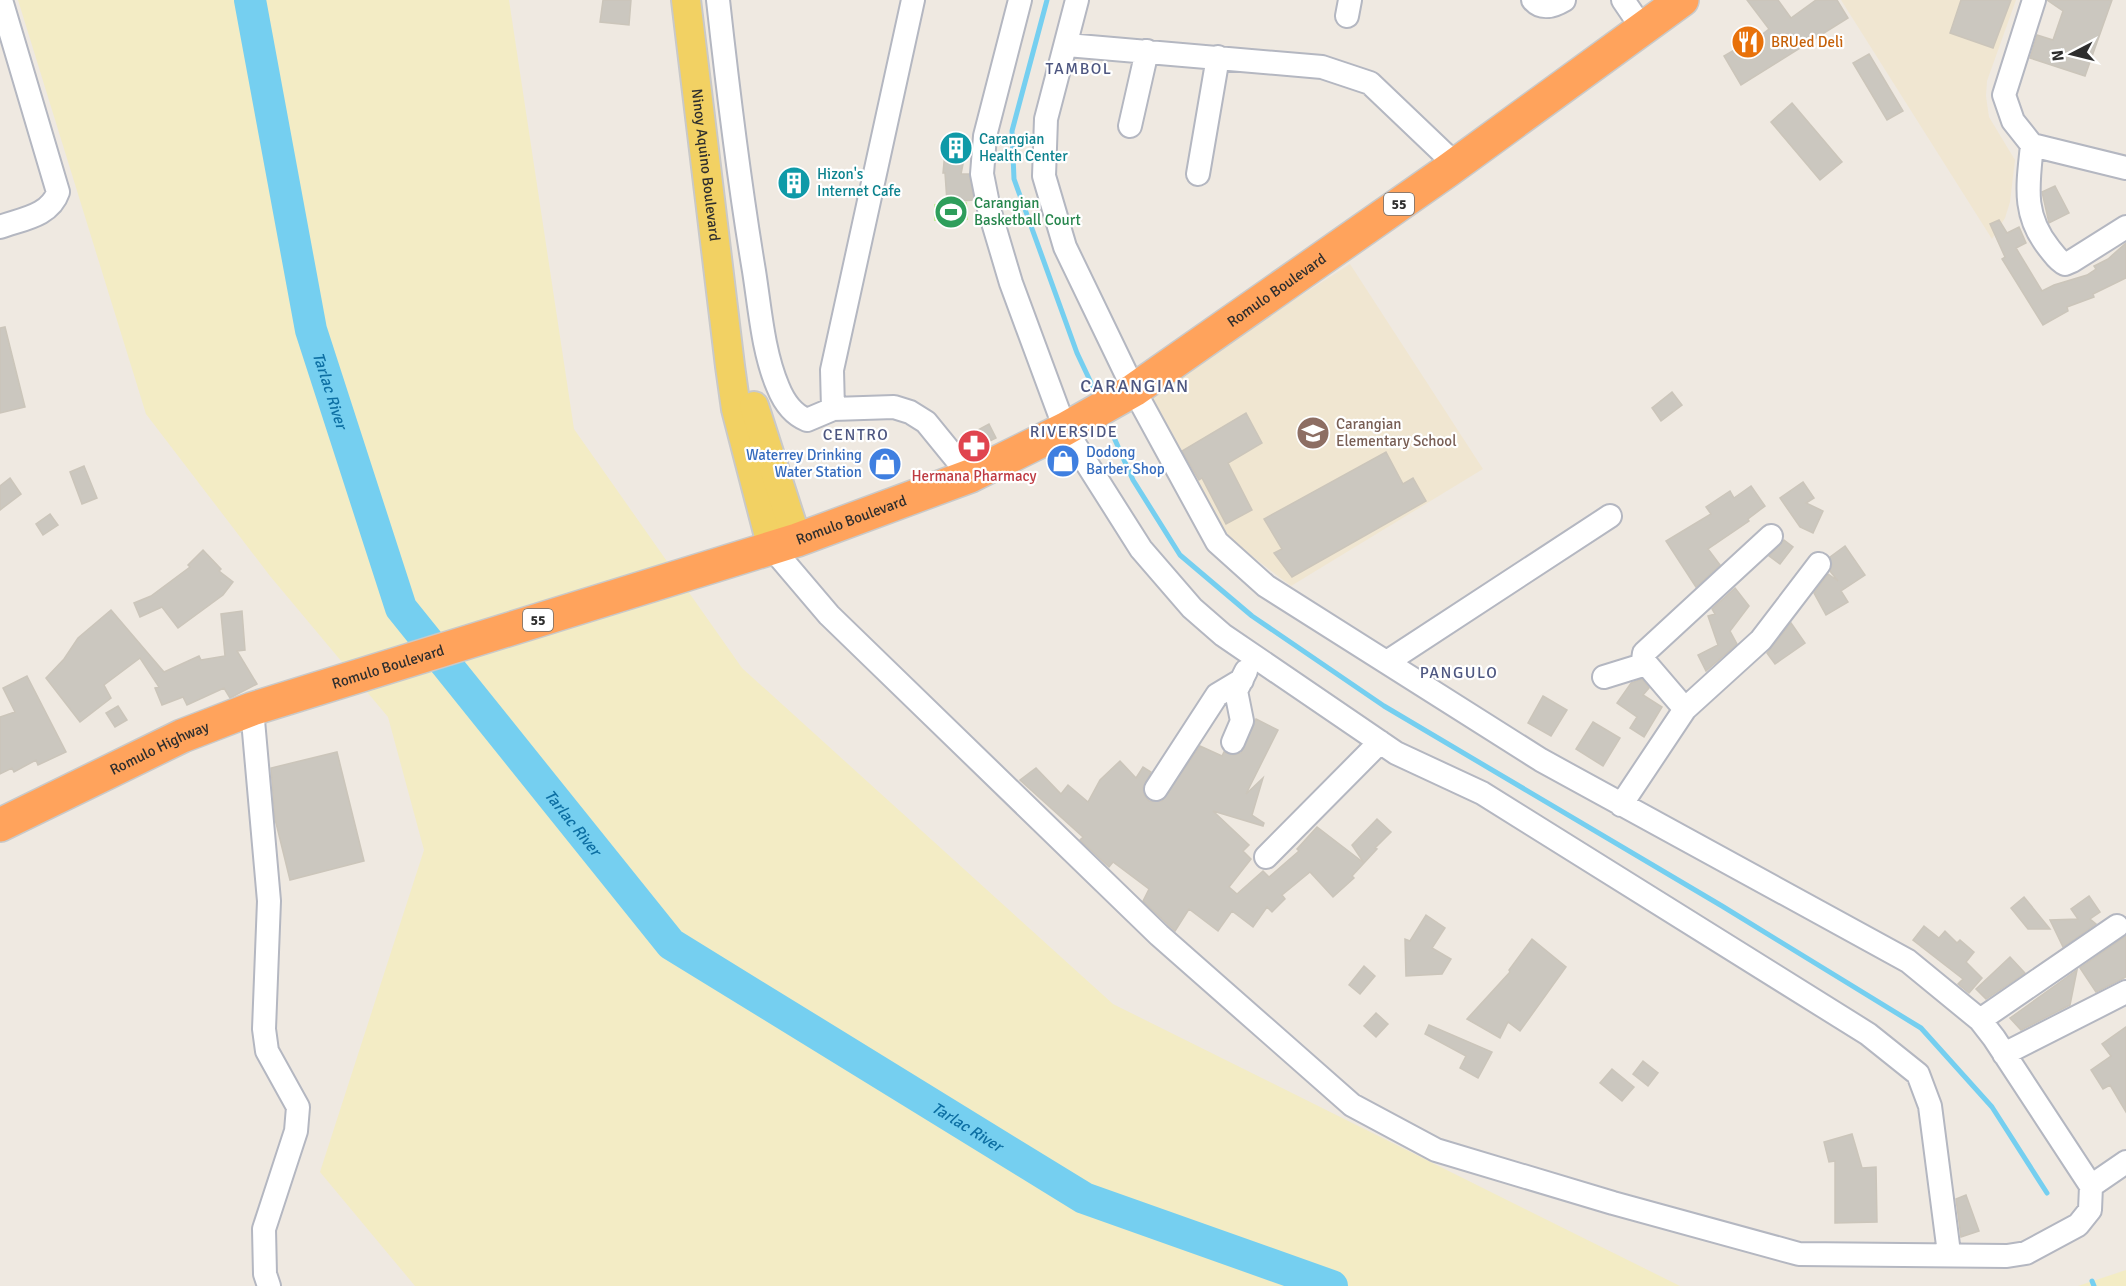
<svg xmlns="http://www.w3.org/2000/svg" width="2126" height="1286" font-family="Signika,sans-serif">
<rect width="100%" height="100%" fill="#efe9e1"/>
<path fill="#f0e6d1" d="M1841,0H2016L1987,81L1986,96L1989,117L2015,160L2010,202L2005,218L1992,239Z
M1350,264L1483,469L1291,586L1227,537L1145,396Z"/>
<path fill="#f3ecc5" d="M18,0H509L574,429L742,668L1113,1004L1680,1286H415L320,1172L424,850L388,717L270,576L146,414Z
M2126,1270V1286H2078Z"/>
<path fill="#c9ec9a" d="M967,202L968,220L934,221V204Z"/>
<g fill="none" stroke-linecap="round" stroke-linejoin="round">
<path stroke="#75cff0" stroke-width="5" d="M1047,0L1012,131L1014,179L1077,353L1093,387
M1107,422L1133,480L1180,555L1252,616L1384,706L1722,906L1921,1028L1992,1107L2047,1193
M2092,1281L2094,1286"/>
<path stroke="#75cff0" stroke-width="32" id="s1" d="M250,0L311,330L401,608L671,944L1084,1198L1332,1286"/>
</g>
<path fill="#cbc7bf" stroke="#cbc5ba" stroke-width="1.5" d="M603,0H631L629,25L600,22Z
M1747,0H1778L1791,18L1816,0H1837L1848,18L1741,85L1724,56L1741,46L1743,49L1769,29Z
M1961,0H2011L1993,48L1950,33Z
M2047,0H2112L2085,76L2030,58L2037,35L2053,40L2063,11Z
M1869,54L1903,111L1887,120L1853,63Z
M1792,103L1842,162L1820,180L1771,122Z
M946,141L967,144L961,174H969L974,200L947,202L945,173H943Z
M784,172L806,174L804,195L782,193Z
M2055,186L2069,213L2049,223L2042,192Z
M1999,220L2007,233L2019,227L2026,243L2016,248L2042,291L2054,285L2087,275L2096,269L2094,266L2108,259L2126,243V278L2093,294L2094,297L2067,307L2068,311L2043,325L2002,259L2005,257L1990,224Z
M5,327L25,407L0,413V328Z
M1672,392L1682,405L1661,421L1652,408Z
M1246,413L1262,443L1228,463L1252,510L1226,524L1202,478L1199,480L1182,451Z
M989,424L996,438L970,451L963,438Z
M1386,452L1403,484L1413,478L1426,501L1292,577L1274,553L1282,549L1264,519Z
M895,453L900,466L876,477L870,462Z
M84,466L97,498L82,504L70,472Z
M10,478L21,494L0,510V486Z
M1803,482L1814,498L1806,503L1823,511L1813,533L1800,527L1780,498Z
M1751,486L1765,506L1748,519L1749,521L1708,549L1720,565L1696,587L1666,541L1711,514L1706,507L1730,491L1734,498Z
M50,514L58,525L43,535L36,524Z
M1784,540L1793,547L1780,564L1769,556Z
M1845,546L1865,575L1841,591L1848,602L1826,615L1814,593L1828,574L1838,581L1830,571L1832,565L1830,557Z
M203,550L221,569L219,571L233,582L223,595L178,628L162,607L140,617L134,603L151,596L190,567L188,565Z
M1735,588L1749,606L1730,631L1737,644L1706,671L1698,655L1718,645L1708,616L1715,614L1712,609Z
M111,610L164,672L199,656L201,660L225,656L221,614L242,611L245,650L237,651L257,684L230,698L224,688L187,705L183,697L162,705L155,688L159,687L140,658L104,685L111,698L80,722L46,678L64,659L78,638Z
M1791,623L1805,643L1775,664L1767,653Z
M27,676L66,752L38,765L36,760L14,772L12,768L0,774V717L15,712L3,688Z
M1642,679L1649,688L1643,695L1662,707L1644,737L1630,728L1637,717L1617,703L1631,683Z
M1543,696L1567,710L1551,736L1528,723Z
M118,706L127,720L115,727L106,713Z
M1256,719L1278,730L1246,794L1263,778L1252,815L1264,823L1263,826L1213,811L1249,845L1243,851L1251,859L1229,887L1237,894L1263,871L1269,877L1299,851L1297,849L1317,827L1364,863L1352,845L1377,819L1391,832L1375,848L1377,849L1352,876L1354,878L1333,897L1310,872L1282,895L1285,899L1272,912L1267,907L1253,927L1232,911L1218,931L1189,909L1175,931L1143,901L1149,889L1113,862L1109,867L1080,840L1083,837L1020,780L1036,768L1061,794L1068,785L1088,802L1100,780L1120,761L1136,778L1143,767L1151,772L1143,788L1144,795L1149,801H1162L1200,746L1222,756L1224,752L1234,755L1241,753Z
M1593,722L1620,738L1603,766L1576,749Z
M337,752L364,861L290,880L275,819L271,768Z
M2089,896L2100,912L2090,919L2096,924L2063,947L2050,920L2078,919L2071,909Z
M2024,897L2050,929H2028L2011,908Z
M1426,915L1445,928L1432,948L1451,959L1442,974L1406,976L1405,939L1410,941Z
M1924,926L1939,938L1945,931L1957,943L1960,940L1974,952L1966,962L1982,978L1969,993L1958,984L1963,979L1913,940Z
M2126,936V977L2096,992L2080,968Z
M1532,939L1566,967L1520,1031L1508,1022L1500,1038L1467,1019L1510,972L1509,970Z
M2010,957L2025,973L1986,999L1976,989Z
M1364,966L1375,976L1360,994L1349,985Z
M2077,970L2070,1005L2021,1030L2010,1018Z
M1376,1013L1388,1024L1376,1037L1364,1026Z
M1429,1025L1492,1052L1478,1078L1460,1068L1466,1056L1425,1034Z
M2126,1027V1112L2110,1085L2103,1089L2091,1070L2111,1056L2102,1044Z
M1643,1061L1658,1073L1648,1086L1633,1074Z
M1612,1069L1634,1087L1622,1101L1600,1083Z
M1852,1134L1862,1168L1876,1167L1877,1222L1835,1223V1161L1829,1162L1824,1142Z
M1966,1195L1979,1231L1961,1237L1956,1199Z"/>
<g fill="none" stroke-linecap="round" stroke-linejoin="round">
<g stroke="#b4b7c1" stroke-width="26">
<path id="minor" d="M718,0C728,91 739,181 754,271C760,309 763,352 778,387C784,402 792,414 807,420L833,409L894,407L910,412L926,422L970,476
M1020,0L985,136L982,174L989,209L1011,283L1065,429L1141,549L1192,608L1223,635L1396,753L1482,793L1868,1034L1918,1074L1930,1106L1949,1253
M1533,0C1542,10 1554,6 1564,0
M1623,0L1642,28
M2034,0L2004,95L2013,121L2032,145L2126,168
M1347,16L1350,0
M1067,45L1322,67L1370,83L1456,165
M1130,126L1147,51
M2032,145C2028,185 2022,214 2049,248C2054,254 2058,261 2065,264L2072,261L2126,227
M1198,174L1218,57
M0,227C22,219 50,216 58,192L1,0
M833,409L832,370L913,0
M772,548L829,615L1159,935L1352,1105L1436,1150L1613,1203L1799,1254L2007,1256L2026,1253L2078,1225L2090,1210L2091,1186L1994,1038L1980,1020L1908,961L1541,760L1266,586L1217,542L1134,390L1065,247L1044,176L1046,119L1077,0
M1387,662L1610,516
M1604,677L1646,664
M252,709L269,901L264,1029L267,1051L298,1107L296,1131L264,1229L265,1274L269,1286
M1685,709L1643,660L1644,653L1771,536
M1233,742L1242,721L1236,691L1246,671
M1156,789L1217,695L1242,680
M1621,805L1685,709L1761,640L1819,564
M1266,857L1380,742
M1980,1020L2117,926
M2004,1054L2126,992
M2091,1186L2126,1162"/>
</g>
<g stroke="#c9c9c9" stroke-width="32">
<g id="major">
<path id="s2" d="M686,0L730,366L736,409L772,548"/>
<path d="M754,406L797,540"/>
</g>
</g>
<g stroke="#c9c9c9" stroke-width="36">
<g id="highway">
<path id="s3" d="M0,825L182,736L252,709L797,540L970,476L1065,429L1134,390L1447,171L1682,0"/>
</g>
</g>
<use href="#minor" stroke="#fff" stroke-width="22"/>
<use href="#major" stroke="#f2d163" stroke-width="28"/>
<use href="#highway" stroke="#ffa35c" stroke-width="33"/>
</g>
<defs>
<g id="restaurant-disc" transform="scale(1.725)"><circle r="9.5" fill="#e8710a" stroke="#fff"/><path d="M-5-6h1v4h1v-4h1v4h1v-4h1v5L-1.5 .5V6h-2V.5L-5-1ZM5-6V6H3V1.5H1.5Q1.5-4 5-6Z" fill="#fff"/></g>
<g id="building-disc" transform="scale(1.725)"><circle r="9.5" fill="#0f9aa8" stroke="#fff"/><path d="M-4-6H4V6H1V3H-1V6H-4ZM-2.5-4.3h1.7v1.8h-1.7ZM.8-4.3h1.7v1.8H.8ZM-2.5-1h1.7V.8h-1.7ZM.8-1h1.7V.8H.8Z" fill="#fff"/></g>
<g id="stadium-disc" transform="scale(1.725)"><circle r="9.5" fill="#2e9e5b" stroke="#fff"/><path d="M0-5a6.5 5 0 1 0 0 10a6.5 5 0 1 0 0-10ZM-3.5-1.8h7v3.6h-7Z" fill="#fff"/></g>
<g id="school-disc" transform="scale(1.725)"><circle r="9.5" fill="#8d6e63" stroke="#fff"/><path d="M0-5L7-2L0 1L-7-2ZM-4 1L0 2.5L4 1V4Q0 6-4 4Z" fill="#fff"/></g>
<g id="pharmacy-disc" transform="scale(1.725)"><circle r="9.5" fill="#e0444e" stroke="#fff"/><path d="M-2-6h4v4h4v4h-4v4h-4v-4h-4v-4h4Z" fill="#fff"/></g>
<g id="shop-disc" transform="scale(1.725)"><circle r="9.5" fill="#3f7fe0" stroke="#fff"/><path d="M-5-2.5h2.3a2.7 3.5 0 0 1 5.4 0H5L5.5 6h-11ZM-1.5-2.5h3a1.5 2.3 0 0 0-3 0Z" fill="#fff"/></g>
</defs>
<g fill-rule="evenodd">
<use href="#restaurant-disc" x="1748" y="42"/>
<use href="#building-disc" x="956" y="148"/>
<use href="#building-disc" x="794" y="183"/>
<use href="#stadium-disc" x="951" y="212"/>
<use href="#school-disc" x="1313" y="433"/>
<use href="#pharmacy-disc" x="974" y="446"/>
<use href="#shop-disc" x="1063" y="461"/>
<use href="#shop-disc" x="885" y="464"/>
</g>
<g text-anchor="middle" stroke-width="4.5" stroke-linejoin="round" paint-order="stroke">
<g fill="#fff" stroke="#6d6d6d" stroke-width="1.5">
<rect x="1384" y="193" width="30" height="22" rx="4.5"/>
<rect x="523" y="609" width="30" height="22" rx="4.5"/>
</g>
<g font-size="14" font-weight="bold" fill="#2e2e2e">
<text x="1399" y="209">55</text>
<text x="538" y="625">55</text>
</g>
<g font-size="15" fill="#c56008" stroke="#fff" text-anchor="start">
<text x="1771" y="47">BRUed Deli</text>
</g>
<g font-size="15" fill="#0d838f" stroke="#fff" text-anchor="start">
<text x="979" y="144">Carangian<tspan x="979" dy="17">Health Center</tspan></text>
<text x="817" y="179">Hizon's<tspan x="817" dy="17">Internet Cafe</tspan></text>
</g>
<g font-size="15" fill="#2e2e2e" stroke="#fff">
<text dy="5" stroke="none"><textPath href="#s2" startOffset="166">Ninoy Aquino Boulevard</textPath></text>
<text dy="5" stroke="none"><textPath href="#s3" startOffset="1392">Romulo Boulevard</textPath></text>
<text dy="5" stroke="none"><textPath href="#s3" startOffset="906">Romulo Boulevard</textPath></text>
<text dy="5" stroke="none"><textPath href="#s3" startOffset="420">Romulo Boulevard</textPath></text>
<text dy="5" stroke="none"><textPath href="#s3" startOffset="177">Romulo Highway</textPath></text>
</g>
<g font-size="15" fill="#27864d" stroke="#fff" text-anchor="start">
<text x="974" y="208">Carangian<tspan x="974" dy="17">Basketball Court</tspan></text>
</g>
<g font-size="15" fill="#785e54" stroke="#fff" text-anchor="start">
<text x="1336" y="429">Carangian<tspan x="1336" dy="17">Elementary School</tspan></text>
</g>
<g font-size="15" fill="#366cbe" stroke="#fff" text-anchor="start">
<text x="1086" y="457">Dodong<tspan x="1086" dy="17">Barber Shop</tspan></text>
<text x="862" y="460" text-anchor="end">Waterrey Drinking<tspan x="862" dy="17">Water Station</tspan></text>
</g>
<g font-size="15" fill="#be3a42" stroke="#fff">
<text x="974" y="481">Hermana Pharmacy</text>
</g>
<g font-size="16" letter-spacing="1.5" fill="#4d5680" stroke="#fff">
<text x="1079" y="74">TAMBOL</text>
<text x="1074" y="437">RIVERSIDE</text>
<text x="856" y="440">CENTRO</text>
<text x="1459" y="678">PANGULO</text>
</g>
<g font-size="16" font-style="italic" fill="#0d6fa3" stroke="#fff">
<text dy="6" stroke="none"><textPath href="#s1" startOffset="399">Tarlac River</textPath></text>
<text dy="6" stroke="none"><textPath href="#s1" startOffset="903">Tarlac River</textPath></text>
<text dy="6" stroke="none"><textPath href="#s1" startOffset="1407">Tarlac River</textPath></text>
</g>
<g font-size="18" letter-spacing="1.5" fill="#4d5680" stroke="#fff">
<text x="1135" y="392">CARANGIAN</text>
</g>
</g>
<g transform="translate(2072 54) rotate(263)" stroke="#ffffff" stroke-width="4.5" paint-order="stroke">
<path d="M0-4.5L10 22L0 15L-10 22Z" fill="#2e2e2e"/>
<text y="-9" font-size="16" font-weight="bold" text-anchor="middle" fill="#2e2e2e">N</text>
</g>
</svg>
